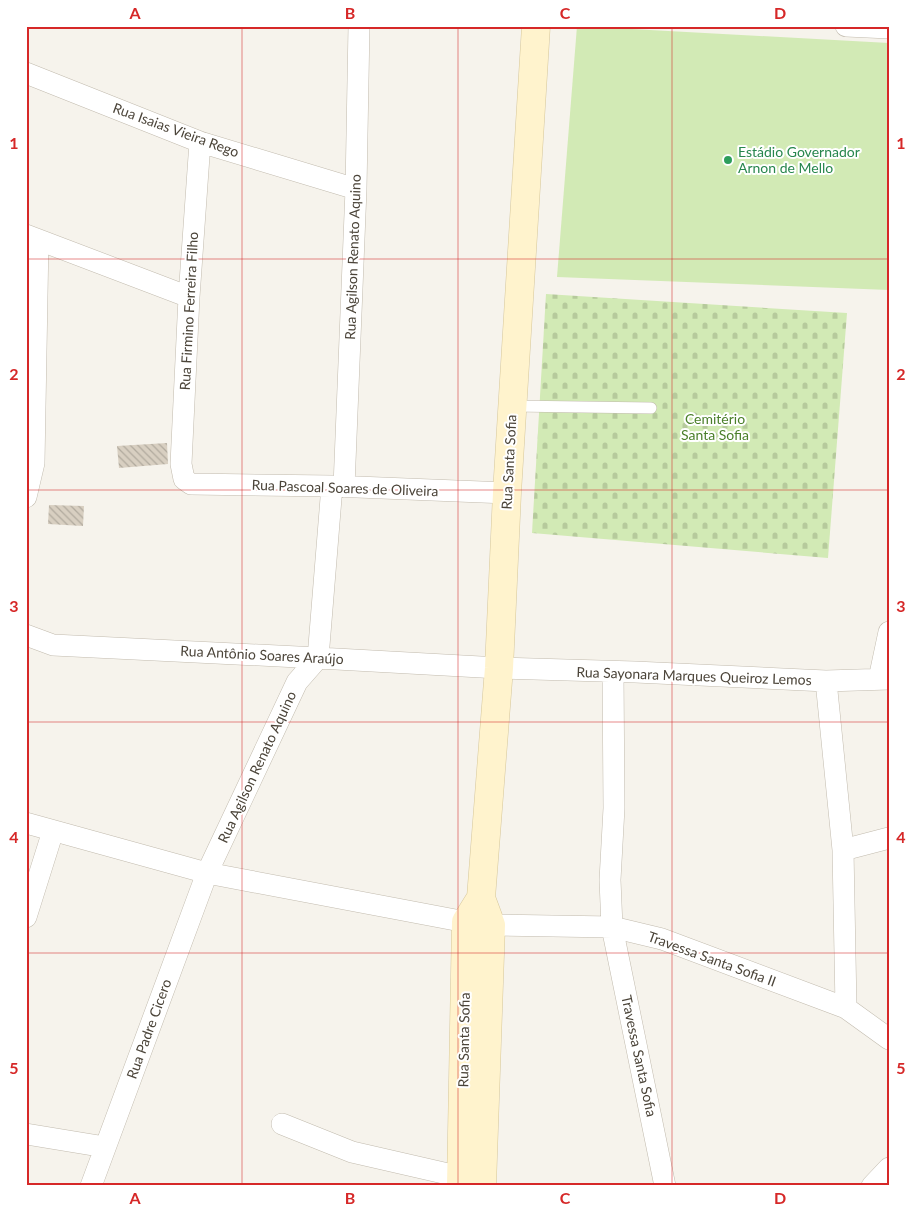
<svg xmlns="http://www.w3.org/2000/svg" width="915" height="1212" font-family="Lato,sans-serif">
<defs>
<pattern id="cemetery-stones" width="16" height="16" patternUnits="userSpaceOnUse" patternTransform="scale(1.25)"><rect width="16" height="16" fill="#d2eab5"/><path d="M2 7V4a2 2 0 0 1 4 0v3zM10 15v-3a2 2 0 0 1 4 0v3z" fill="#b6ca9c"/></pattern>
<pattern id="building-back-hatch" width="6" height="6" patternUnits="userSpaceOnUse" patternTransform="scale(1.25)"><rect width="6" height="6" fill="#d8cfc1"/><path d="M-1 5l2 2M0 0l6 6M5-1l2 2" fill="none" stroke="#b1aa9e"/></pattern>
</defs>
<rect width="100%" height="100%" fill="#f6f3ec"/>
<path fill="url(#cemetery-stones)" d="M546,294L847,313L828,558L532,533Z"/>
<path fill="#d2eab5" d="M577,26L889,43V290L557,277Z"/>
<path fill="url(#building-back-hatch)" d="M167,443L168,464L119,468L117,446Z
M49,505L84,506L83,526L48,524Z"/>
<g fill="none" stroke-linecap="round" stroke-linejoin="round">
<g stroke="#c2bbae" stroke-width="12">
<path id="lane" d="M512,406L651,408"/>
</g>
<g stroke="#c2bbae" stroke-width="22">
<path id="street" d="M846,26L889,28
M26,73L200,142L356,189
M200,142L189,297L181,464L184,479L191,484L332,486L507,493
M26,235L189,297
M344,487L356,189L359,26
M26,497L34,463L38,240
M26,635L53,645L318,658L499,668L635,672L826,681L889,679
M613,672L614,808L610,880L612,927L665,1186
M879,679L889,632
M826,681L843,850L846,1008
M26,823L207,873L466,922
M843,850L889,838
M26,917L53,831
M491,925L612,927L662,939L846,1008L889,1039
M282,1124L352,1152L461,1177L476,1178
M26,1134L105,1147
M91,1186L207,873L297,682L318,658L332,486
M872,1186L889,1168"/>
</g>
<g stroke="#d6c79b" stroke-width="29">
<path id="secondary" d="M461,1186L466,922L481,898
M482,1186L491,925L481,898L499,668L507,493L536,26"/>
</g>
<use href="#lane" stroke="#fff" stroke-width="11"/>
<use href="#street" stroke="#fff" stroke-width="21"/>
<use href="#secondary" stroke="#fff3cd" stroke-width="28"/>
</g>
<path fill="none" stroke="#d62828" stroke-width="1" stroke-opacity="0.55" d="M242,26V1186M458,26V1186M672,26V1186M26,259H889M26,490H889M26,722H889M26,953H889"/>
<circle fill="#2e9e5b" stroke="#fff" stroke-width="2" cx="728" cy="160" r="5"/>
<g text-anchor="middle" stroke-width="4" stroke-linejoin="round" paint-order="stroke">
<g font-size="14" fill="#4b4439" stroke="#fff">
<text transform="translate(176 130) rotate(20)" y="5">Rua Isaias Vieira Rego</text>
<text transform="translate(353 257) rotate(-88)" y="5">Rua Agilson Renato Aquino</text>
<text transform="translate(189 311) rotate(-87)" y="5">Rua Firmino Ferreira Filho</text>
<text transform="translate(509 462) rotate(-87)" y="5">Rua Santa Sofia</text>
<text transform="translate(345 488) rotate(2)" y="5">Rua Pascoal Soares de Oliveira</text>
<text transform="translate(262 655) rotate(3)" y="5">Rua Antônio Soares Araújo</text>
<text transform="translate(694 676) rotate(2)" y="5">Rua Sayonara Marques Queiroz Lemos</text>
<text transform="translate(257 767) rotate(-65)" y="5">Rua Agilson Renato Aquino</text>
<text transform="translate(712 959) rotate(20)" y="5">Travessa Santa Sofia II</text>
<text transform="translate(149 1029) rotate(-70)" y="5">Rua Padre Cicero</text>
<text transform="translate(464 1040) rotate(-89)" y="5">Rua Santa Sofia</text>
<text transform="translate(639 1056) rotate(78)" y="5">Travessa Santa Sofia</text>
</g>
<g font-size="14" fill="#27864d" stroke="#fff" text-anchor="start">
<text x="738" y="157">Estádio Governador<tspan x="738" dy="16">Arnon de Mello</tspan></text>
</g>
<g font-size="14" fill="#4a7f2a" stroke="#fff">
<text x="715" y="424">Cemitério<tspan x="715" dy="16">Santa Sofia</tspan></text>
</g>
</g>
<rect width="915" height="1212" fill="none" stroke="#ffffff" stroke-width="55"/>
<rect x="28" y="28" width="860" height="1156" fill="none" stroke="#d62828" stroke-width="2"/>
<g font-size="16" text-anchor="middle" font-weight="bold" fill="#d62828">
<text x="135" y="19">A</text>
<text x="350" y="19">B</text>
<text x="565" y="19">C</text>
<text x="780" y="19">D</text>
<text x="14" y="149">1</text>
<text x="901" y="149">1</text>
<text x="14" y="380">2</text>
<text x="901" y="380">2</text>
<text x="14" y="612">3</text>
<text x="901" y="612">3</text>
<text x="14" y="843">4</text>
<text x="901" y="843">4</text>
<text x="14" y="1074">5</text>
<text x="901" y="1074">5</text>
<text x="135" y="1204">A</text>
<text x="350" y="1204">B</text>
<text x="565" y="1204">C</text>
<text x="780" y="1204">D</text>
</g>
</svg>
